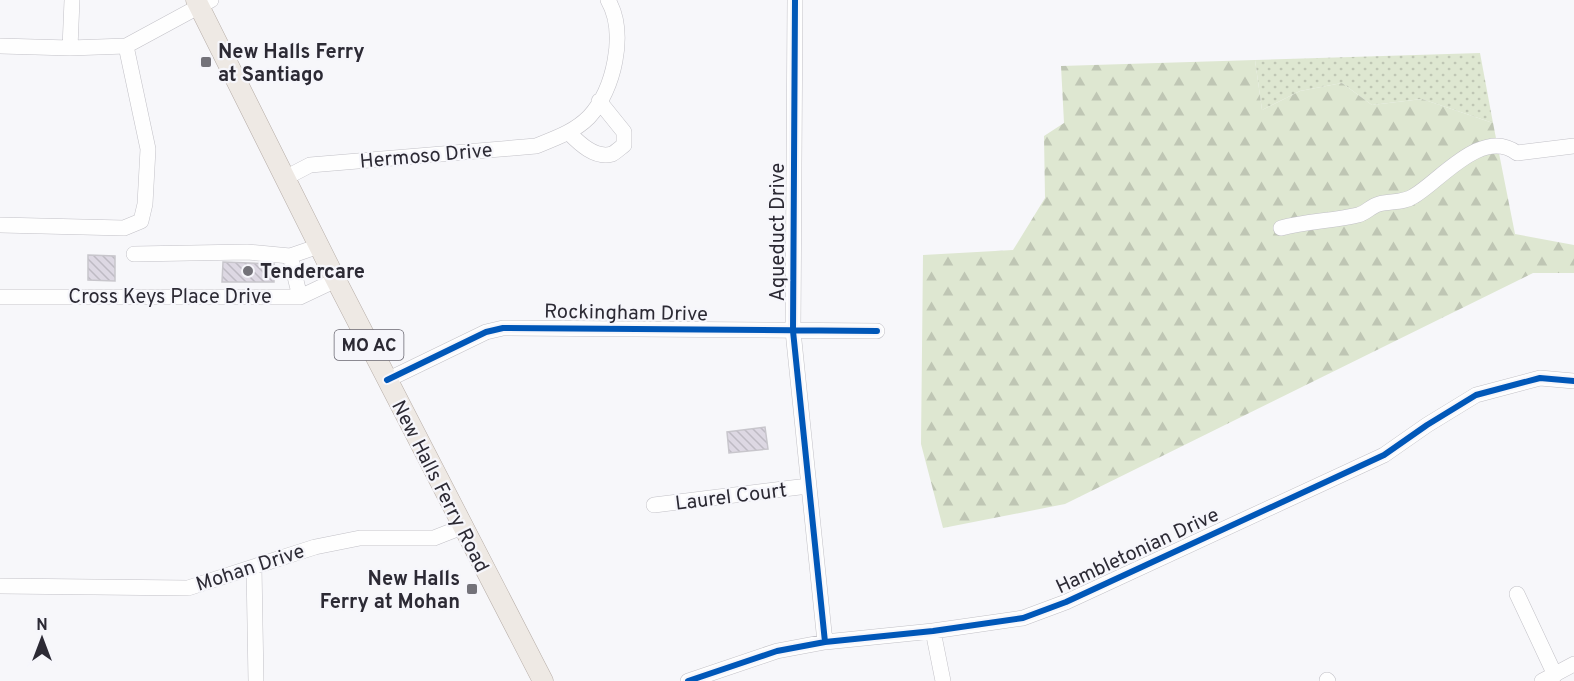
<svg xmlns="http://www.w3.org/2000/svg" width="1574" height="681" font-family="Overpass,sans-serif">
<defs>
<pattern id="grass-dots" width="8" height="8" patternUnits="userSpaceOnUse" patternTransform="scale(1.5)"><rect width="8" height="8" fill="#dee7d1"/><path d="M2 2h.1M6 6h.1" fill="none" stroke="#bfc6b4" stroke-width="1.8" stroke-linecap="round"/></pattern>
<pattern id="forest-firs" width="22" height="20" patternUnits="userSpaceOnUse" patternTransform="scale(1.5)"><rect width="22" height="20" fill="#dee7d1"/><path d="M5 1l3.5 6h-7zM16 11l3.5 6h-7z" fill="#bfc6b4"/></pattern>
<pattern id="building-back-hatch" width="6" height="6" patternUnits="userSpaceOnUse" patternTransform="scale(1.5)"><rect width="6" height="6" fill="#ddd8e3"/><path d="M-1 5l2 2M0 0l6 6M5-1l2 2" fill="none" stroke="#bebac3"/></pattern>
</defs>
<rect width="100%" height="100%" fill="#f7f7fa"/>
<path fill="url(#grass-dots)" d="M1480,53L1493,123L1422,99L1372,105L1342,83L1300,91L1262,110L1255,60Z"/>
<path fill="url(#forest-firs)" d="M1255,60L1262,110L1300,91L1342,83L1372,105L1422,99L1493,123L1515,234L1574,245V273H1533L1065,504L943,528L921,444L923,255L1013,250L1045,198L1044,136L1064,123L1061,66Z"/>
<path fill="url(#building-back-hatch)" stroke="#c8c6cc" stroke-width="1.5" d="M88,255L115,256V281L88,280Z
M223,262L274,264V282H222Z
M765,427L768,449L729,453L727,432Z"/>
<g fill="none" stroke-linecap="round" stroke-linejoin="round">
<g stroke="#c2c1c7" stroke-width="16">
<path id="minor" d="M795,0L793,331L825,642
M0,46L70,48L126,46L211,0
M70,48L72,0
M569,133C579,143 595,159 612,154C616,152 620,148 624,145V132L599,101
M285,178L310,165L536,146C556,138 574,132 589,117C614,90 627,33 608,0
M0,225L124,228L141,221L145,204L148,149L126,46
M1281,228C1306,221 1333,221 1358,215C1366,213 1371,206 1379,204C1390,201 1404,203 1414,196C1441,180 1482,127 1517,153L1574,146
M134,254L247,252L290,256
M0,297H300L336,280
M300,297L290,256L319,246
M387,380L486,332L503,328L877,331
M654,505L808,486
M254,567L256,681
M0,586L188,588L315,547L360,538H434L462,527
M1517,594L1555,675
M933,631L943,681
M1327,680L1328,681
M688,681L777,651L825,642L933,631L1023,618L1066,602L1384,455L1427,425L1476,395L1540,378L1574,381
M1542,681L1574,664"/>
</g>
<g stroke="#b7aea8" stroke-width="21">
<path id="major" d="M196,0L336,280L543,681"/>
</g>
<use href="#minor" stroke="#fefefe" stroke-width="15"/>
<use href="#major" stroke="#eee9e4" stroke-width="20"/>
<g stroke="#f6f6fb" stroke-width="10">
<path id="cycleway" d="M795,0L793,331L825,642
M387,380L486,332L503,328L877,331
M688,681L777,651L825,642L933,631L1023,618L1066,602L1384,455L1427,425L1476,395L1540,378L1574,381"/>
</g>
<use href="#cycleway" stroke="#0057b8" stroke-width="6"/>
</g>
<g fill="#737279" stroke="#f6f6fb" stroke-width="2">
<rect x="200" y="56" width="12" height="12" rx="3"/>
<circle cx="248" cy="271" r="6"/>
<rect x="466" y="583" width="12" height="12" rx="3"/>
</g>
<g text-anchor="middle" stroke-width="4.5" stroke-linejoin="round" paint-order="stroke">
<rect fill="#f6f6fb" stroke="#696770" stroke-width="1.5" x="334.5" y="330" width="69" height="30" rx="4.5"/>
<g font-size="18" font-weight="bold" fill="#2c2a34">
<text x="369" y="351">MO AC</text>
</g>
<g font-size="20" font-weight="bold" fill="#2c2a34" stroke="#f6f6fb" text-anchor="start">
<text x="218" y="58">New Halls Ferry<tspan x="218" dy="23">at Santiago</tspan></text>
<text x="260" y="278">Tendercare</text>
<text x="460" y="585" text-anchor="end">New Halls<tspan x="460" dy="23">Ferry at Mohan</tspan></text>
</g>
<g font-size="20" fill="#2c2a34" stroke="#f6f6fb">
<text transform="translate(426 155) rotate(-5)" y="7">Hermoso Drive</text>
<text transform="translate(777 232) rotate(-90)" y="7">Aqueduct Drive</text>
<text x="170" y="303">Cross Keys Place Drive</text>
<text transform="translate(626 312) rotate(1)" y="7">Rockingham Drive</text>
<text transform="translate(441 486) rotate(63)" y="7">New Halls Ferry Road</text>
<text transform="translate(731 496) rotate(-7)" y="7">Laurel Court</text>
<text transform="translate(1137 550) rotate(-25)" y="7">Hambletonian Drive</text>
<text transform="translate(250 567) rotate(-18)" y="7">Mohan Drive</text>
</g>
</g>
<g transform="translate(42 639)" stroke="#f6f6fb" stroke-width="4.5" paint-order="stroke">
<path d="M0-4.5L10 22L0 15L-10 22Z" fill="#2c2a34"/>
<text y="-9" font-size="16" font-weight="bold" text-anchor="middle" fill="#2c2a34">N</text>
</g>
</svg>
